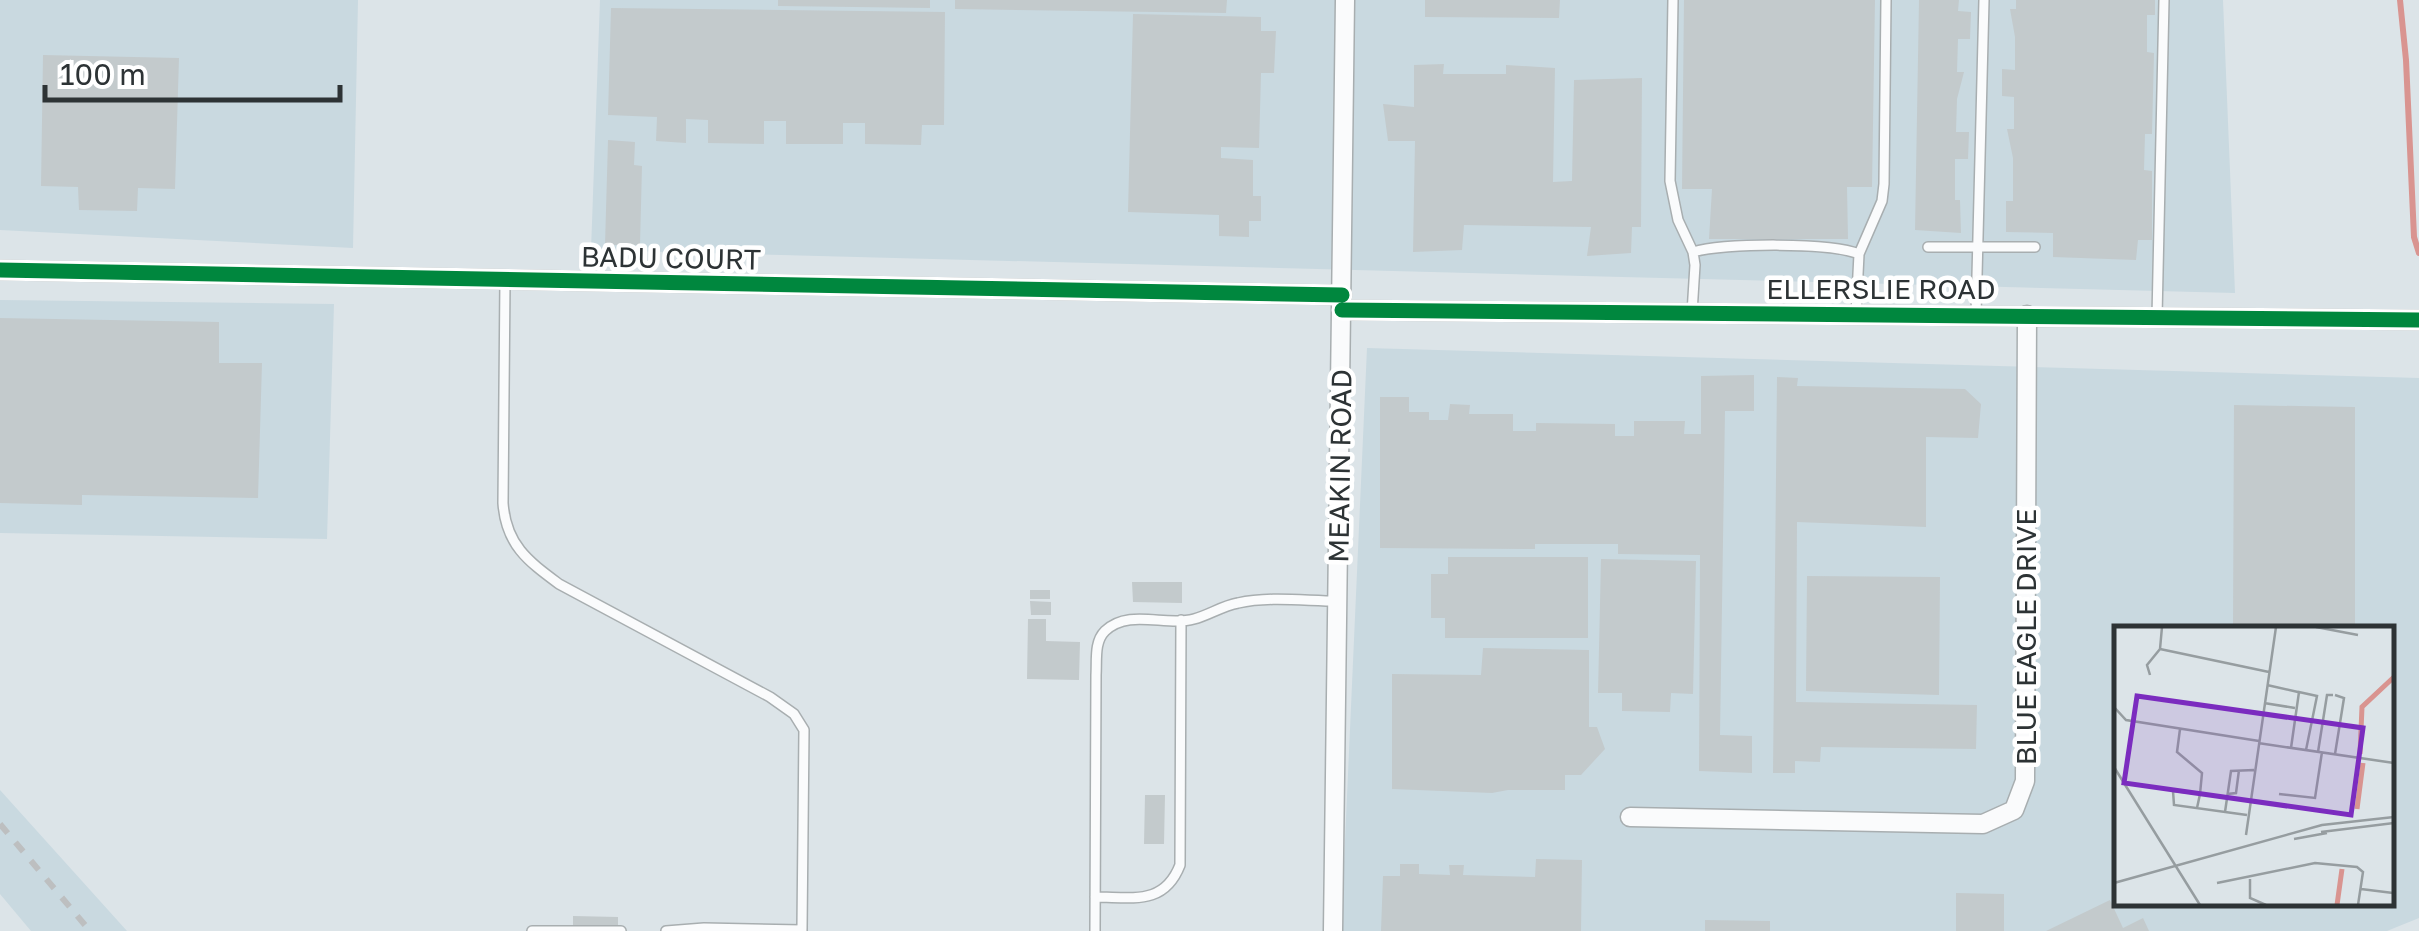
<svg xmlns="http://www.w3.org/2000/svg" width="2419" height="931" font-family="'Golos Text',sans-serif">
<rect width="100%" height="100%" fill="#dce4e8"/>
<path fill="#c9d9e0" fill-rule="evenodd" d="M0,0H358L353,248L0,230Z
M600,0H2223L2235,293L591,250Z
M0,300L334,304L327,539L0,533Z
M1367,348L2419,378V918L2387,931H1341ZM2116,628H2392V904H2116Z
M0,790L127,931H31L0,894Z"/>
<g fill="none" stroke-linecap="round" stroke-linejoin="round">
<path stroke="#d99490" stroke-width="6" d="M2400,0L2406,60L2414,237L2419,253"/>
</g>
<path fill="#c3cacc" d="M778,0H930V8L778,6Z
M955,0H1227L1226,13L955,9Z
M1425,0H1560L1559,18L1425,17Z
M1684,0H1875L1872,187H1847L1848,239H1709L1712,189H1682Z
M1919,0H1959L1958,11L1971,12L1970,39H1958L1957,72H1964L1957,99L1956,132H1969L1968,159H1955V200H1960L1961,233L1915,230Z
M2016,0H2155V15H2147V52L2154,53L2152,134H2145L2144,170L2152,171V240H2138L2136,260L2053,257V233L2006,232V201H2013V158L2007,129H2014V97L2002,96V69L2015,70V37L2010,9H2016Z
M611,8L945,12L944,125H922L921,145L865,144V123H843V144H786V121H764V144L708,143V120L686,119V143L656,141L657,117L608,115Z
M1133,14L1261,17V31H1276L1274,73H1261L1259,148L1221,147V158L1253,160V196H1261V221H1249V237L1219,236V215L1128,212Z
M43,55L179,58L175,189L138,188L137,211L79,210L78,187L41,186Z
M1444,64L1443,74H1506V65L1555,68L1553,182L1572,181L1574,80L1642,78L1641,227H1632L1631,253L1587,256L1591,227L1464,225L1462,250L1413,252L1415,141H1388L1383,104L1414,107V65Z
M608,140L635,142L634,165L642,166L640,245H605Z
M0,318L219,322V363H262L258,498L82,495V505L0,503Z
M1754,375V411H1725L1720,735L1752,736V773L1699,771L1700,555L1618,554V544H1535V549L1380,548V397H1409V412H1429V420H1448L1450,404L1470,405L1469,414H1513V431H1536V423L1615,424V436H1634V421H1685L1684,434H1701V376Z
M1777,377L1798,378L1797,386L1965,389L1981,404L1978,438L1926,437V527L1797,522L1796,702L1977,705L1976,749L1821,747L1820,762L1795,761V773H1773Z
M2234,405L2355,407V628H2233Z
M1448,557H1588V638H1445V618H1431V574H1448Z
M1601,559L1696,561L1693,694L1671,693L1670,712L1622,711V693H1598Z
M1807,576L1940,577L1939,695L1806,691Z
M1132,582H1182V603L1133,602Z
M1030,590H1050V599H1030Z
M1030,601L1051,602V615H1031Z
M1028,619H1046V641L1080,642L1079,680L1027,679Z
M1483,648L1589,650V727H1597L1605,749L1581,775H1565V790H1508L1492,793L1392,789V674L1481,675Z
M1145,795H1165L1164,844H1144Z
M1536,859L1582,860L1581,931H1381L1383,876H1400V864H1419V874L1450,875L1449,865H1464L1463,875L1535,877Z
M1956,893L2004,894V931H1956Z
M2110,900L2123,928L2143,918L2149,931H2046Z
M573,916L618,917V926L573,925Z
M1705,920L1770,921V931H1705Z"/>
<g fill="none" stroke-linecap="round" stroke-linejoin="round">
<g stroke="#a8aeb0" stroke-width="12">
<path id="service" d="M1673,0L1670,181L1678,220L1693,252L1695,265L1692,313
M1928,247H2035
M1693,252C1724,243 1830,242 1859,254
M505,280L503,503C506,545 528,561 559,584L770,697L794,714L804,730L802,929
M1856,314L1859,254L1882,201L1884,184L1886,0
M1976,315L1984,0
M2157,317L2164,0
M1095,897C1132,897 1164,906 1180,865L1181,620
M532,931H621
M666,931L704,928L802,930
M1095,931L1096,675C1097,660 1094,642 1105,631C1129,608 1166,627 1194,619C1209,615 1222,606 1238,603C1270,596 1306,601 1338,601"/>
</g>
<g stroke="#a8aeb0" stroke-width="21">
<path id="minor" d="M0,270L1342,295
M1342,310L2419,320
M1630,817L1983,824L2014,810L2025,781L2027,315
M1333,931L1345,0"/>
</g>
<use href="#service" stroke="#fafbfc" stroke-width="9"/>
<use href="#minor" stroke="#fafbfc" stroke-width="18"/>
<path stroke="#bdbfc0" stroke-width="6" stroke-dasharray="12 12" stroke-linecap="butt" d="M0,824L90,931"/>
<g stroke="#fff" stroke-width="21">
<path id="cycleway" d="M0,270L1342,295
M1342,310L2419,320"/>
</g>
<use href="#cycleway" stroke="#00873e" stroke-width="15"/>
</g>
<g text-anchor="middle" stroke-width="9" stroke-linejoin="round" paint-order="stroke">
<g font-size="28" fill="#2d3335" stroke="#fff">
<text transform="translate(671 258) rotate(1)" y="10">BADU COURT</text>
<text x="1881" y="299">ELLERSLIE ROAD</text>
<text transform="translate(1340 466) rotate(-89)" y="10">MEAKIN ROAD</text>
<text transform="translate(2026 637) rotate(-90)" y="10">BLUE EAGLE DRIVE</text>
</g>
</g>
<g transform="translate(2114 626)">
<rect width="280" height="280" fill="#dce4e8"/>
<path fill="none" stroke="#d99490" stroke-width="5" d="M246,128L248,81L280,51M243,183L249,137M223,279L228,243"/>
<path fill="none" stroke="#969da0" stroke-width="2.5" d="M202,1L244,9M46,23L155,46M36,49L33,39L46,23L48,1M153,59L184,66M221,69L230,72L221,128M150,77L181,82M0,81L12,94L145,115M66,103L63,126L88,147L86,168M144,117L280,137M177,122L185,66L203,70L192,124M204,126L213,69H219M0,141L86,279M113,168L122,167L125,144M165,168L201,172L208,126M83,182L86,168L59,165L60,179L133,189M111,186L117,145L140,144M207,206L280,197M132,209L162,1M180,213L213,207M136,253V272L152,279M0,257L208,199L280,191M103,257L201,237L243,241L249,246L244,279M247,263L279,267"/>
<path fill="#7b2cbf" fill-opacity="0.15" stroke="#7b2cbf" stroke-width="5" d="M23,70L249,102L237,189L10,157Z"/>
<rect width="280" height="280" fill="none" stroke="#2d3335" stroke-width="5"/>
</g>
<path d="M45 85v15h295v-15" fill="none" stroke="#2d3335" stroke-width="5"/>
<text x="60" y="85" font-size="30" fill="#2d3335" stroke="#ffffff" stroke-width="8" paint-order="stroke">100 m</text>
</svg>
